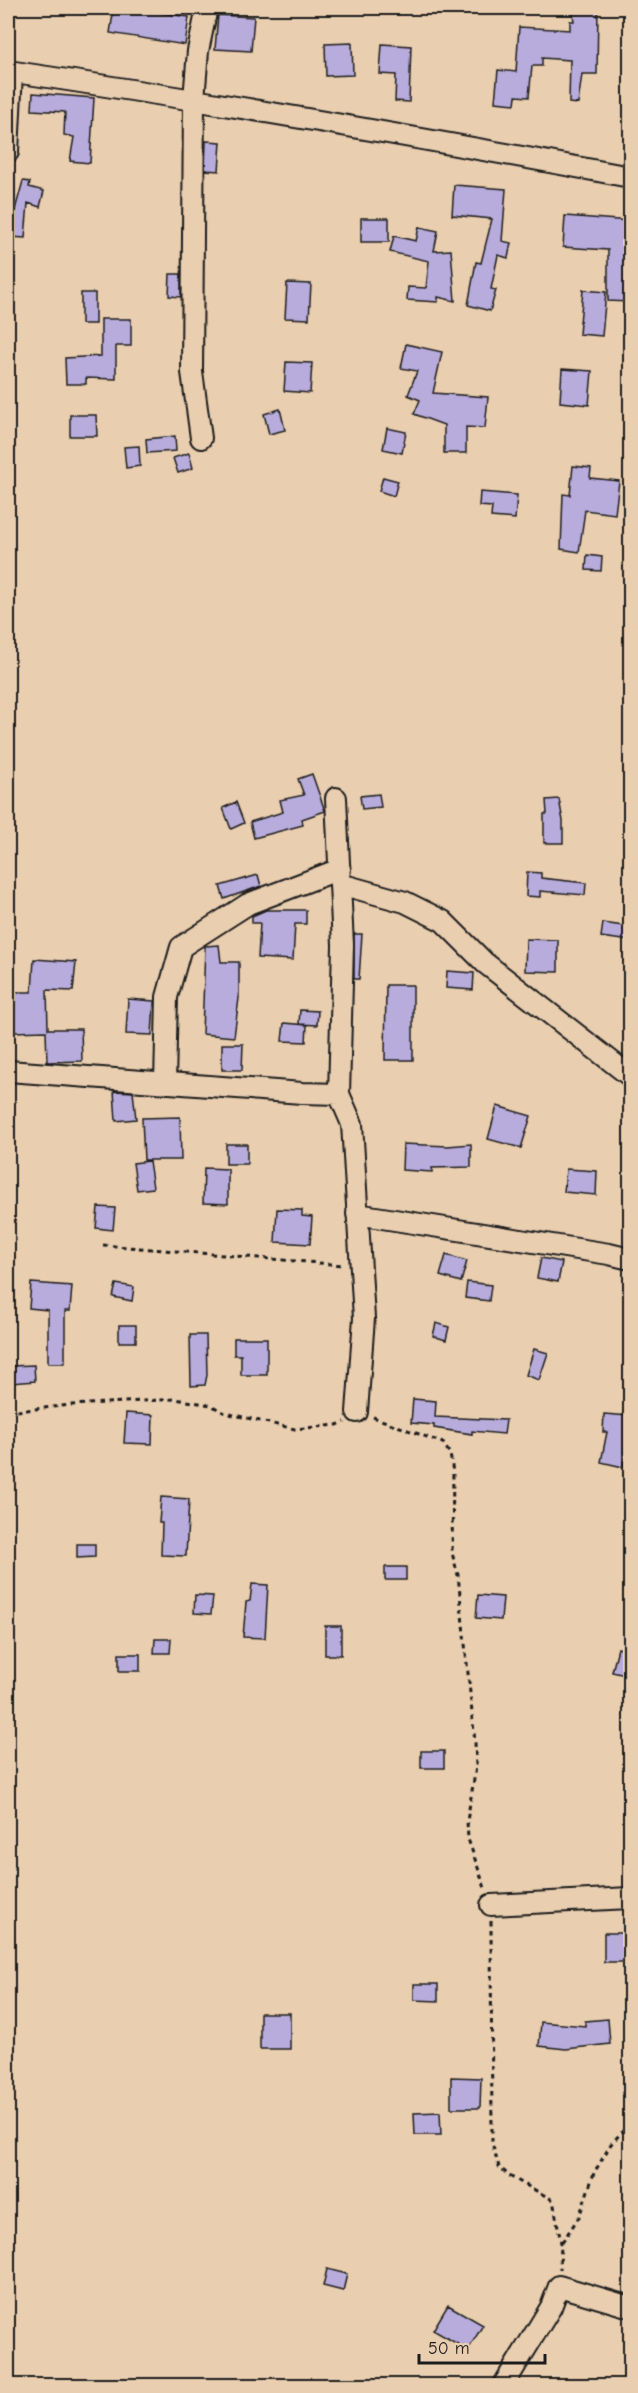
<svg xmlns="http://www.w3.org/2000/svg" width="638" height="2393" font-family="'Comic Neue',sans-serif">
<rect width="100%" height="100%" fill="#e9ceb0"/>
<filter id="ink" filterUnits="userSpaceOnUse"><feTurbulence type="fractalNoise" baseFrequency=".0167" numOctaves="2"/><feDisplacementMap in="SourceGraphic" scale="12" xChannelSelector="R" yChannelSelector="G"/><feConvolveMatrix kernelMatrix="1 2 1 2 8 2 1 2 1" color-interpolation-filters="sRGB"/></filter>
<g filter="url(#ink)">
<path fill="#b8acdc" stroke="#1c1c1c" stroke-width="1.5" d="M114,8H128L189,17L185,45L110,33Z
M572,8H598L597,74H582L578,104L569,103L570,60L542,58V66H532L529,97L516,96L515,104L495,102L498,70L516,72L519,27L570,30V21H574Z
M218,15L254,17L251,51L215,49Z
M352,43L353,75L326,76L325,44Z
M382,44L411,46L409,102L395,101L396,75L380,74Z
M33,93L94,98L90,163L70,161L74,137L64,135L65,112L32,110Z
M206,141L221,142L219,171L205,170Z
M23,181L30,182L29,187L44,191L40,207L28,203L25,238L11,237L13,217Z
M454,185L506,189L502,241L511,243L508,258L498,255L491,289L496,290L490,311L468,305L476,262L481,263L492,219L452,215Z
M565,216L630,221V302L608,301V250L563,247Z
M361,218H389V242H361Z
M419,227L438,231L434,251L451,250L455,301L438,297V302L407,300L408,287L426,288L429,261L390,252L394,236L416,241Z
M170,274H181V297L169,296Z
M287,283L311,284L309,319L285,318Z
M583,290L606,292L602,336L579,334Z
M81,293H95V324H81Z
M101,319H131V346H116V379L86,378V384H66L65,358L101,356Z
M406,344L442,352L433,393L488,397L485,428L466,427V453H444V425L414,414L420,400L408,395L417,371L401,368Z
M286,362L312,363L310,393L284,391Z
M562,369L592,371L589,405L560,402Z
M280,409L285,430L269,434L264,414Z
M70,415H96L97,436H70Z
M387,428L406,432L402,453L383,449Z
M175,436L176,451L147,453L146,439Z
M139,446L140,466L126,468L124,447Z
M189,453L193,468L178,473L173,458Z
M573,466L591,468L590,478L619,481L615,514L585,510L579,552L561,549L563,494L570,495Z
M383,477L398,481L394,496L379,491Z
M480,492L517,495L515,519L491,517L492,507L479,506Z
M587,555L602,557L601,571L586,570Z
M312,774L325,811L302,819L303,825L254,838L250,822L283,812L280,800L304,795L298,779Z
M379,794L381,807L362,809L360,796Z
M559,799L563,821V843H544V814H547L546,800Z
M236,802L244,823L231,829L223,808Z
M527,872L541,873V878L586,883L585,895L540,891V897L526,896Z
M258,875L261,886L224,899L220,886Z
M266,910H306V924H295L293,960L258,958L260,923H252V916Z
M603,923L630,927V941L601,937Z
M354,934H362L359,979H354Z
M526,939L558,940V972L525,971Z
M219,945L221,962H239V998L234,1037L202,1034L205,946Z
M34,959L76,962L73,991L47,990L48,1029H81L82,1061L47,1062L46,1031L12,1032L11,1005H8V992H32Z
M447,971L474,973L473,990L446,988Z
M386,985H413V1060H385Z
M128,999L154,1001L152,1035L126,1034Z
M300,1010L318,1011L317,1025L299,1024Z
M284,1023L307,1025L306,1042L282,1041Z
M222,1044H243L242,1070H222Z
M114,1091L133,1092L136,1119L116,1121Z
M497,1106L531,1116L521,1148L488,1139Z
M180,1117L181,1160H144L142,1118Z
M226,1144H247V1164H226Z
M403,1144L448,1146L471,1144V1167L432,1168V1172L402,1170Z
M149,1161L153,1188L137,1190L133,1163Z
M204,1168L228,1169V1204L203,1203Z
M566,1169L597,1171L596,1195L564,1192Z
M98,1207L115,1208L113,1230L96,1228Z
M277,1209L302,1210V1216L312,1217L310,1244L275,1242Z
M446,1255L467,1261L461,1282L440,1276Z
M541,1258L562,1262L558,1282L537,1278Z
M467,1282L491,1285L489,1301L465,1298Z
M31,1283L72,1286L70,1311H65V1363H48V1310L29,1308Z
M116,1284L134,1287L132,1301L113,1297Z
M436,1323L449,1327L446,1340L433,1336Z
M119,1325H136V1342H119Z
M190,1335H206L207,1375L205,1385L191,1386Z
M234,1338H267V1375H241V1355H234Z
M534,1349L548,1353L539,1380L526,1375Z
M34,1365L35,1381L11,1383L10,1366Z
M413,1399L436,1401L435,1417L506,1420L504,1434L472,1431V1434L434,1428V1425L411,1423Z
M126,1413L153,1415L152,1444L124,1443Z
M604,1414L629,1416L623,1467L601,1462L607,1432H603Z
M161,1497L189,1499L186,1556L161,1555L162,1523H159Z
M77,1544H95V1557L77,1558Z
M385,1567H406V1580H385Z
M252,1584L268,1585L265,1638L243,1637L246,1602L250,1601Z
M195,1595L213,1596L211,1614L194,1613Z
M478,1595L503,1597L501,1620L476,1618Z
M325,1626H341V1655H325Z
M155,1639H171L170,1653H154Z
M618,1648L630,1651V1676L612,1672Z
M119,1654H140V1671H119Z
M421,1751H444V1768H421Z
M604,1933H630V1962H604Z
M414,1984H438V2001L414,2000Z
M260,2013H290V2049H260Z
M608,2019L610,2044L566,2049L539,2046L541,2022L585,2026V2021Z
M451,2077L481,2078L480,2108H451Z
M440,2112L441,2135H415L414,2113Z
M327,2269L347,2274L343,2291L323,2286Z
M448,2305L483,2325L468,2350L433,2330Z"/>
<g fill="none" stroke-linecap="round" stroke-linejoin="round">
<g stroke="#1c1c1c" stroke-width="24">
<path id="minor" d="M8,71C216,102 423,138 630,177
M8,152L12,72
M201,438L192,372L194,99L198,51L207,8
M336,798L340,884L405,902L443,921L485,963L630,1076
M340,884L343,945L339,1094L352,1124L364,1318L357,1412
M8,1071L302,1093L339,1094
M165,1083L167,997L181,947L248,904L340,869
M357,1214L609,1254L630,1259
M491,1905L630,1898
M503,2386L551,2307L559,2286L630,2307"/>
</g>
<path stroke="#1c1c1c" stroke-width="3" stroke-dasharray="4.5 4.5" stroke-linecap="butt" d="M103,1245L343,1265
M8,1412L71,1405L176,1399L211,1405L225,1413L295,1429L337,1425L345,1422
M373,1417L443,1443L450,1454L453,1472L452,1553L458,1575L475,1742L476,1767L467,1821L468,1839L485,1888
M491,1921L492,2143L499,2167L511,2177L553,2200L561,2243L560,2269
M562,2242L579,2217L594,2173L611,2144L630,2123"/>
<use href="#minor" stroke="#e9ceb0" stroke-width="20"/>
</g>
</g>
<rect width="638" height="2393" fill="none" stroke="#e9ceb0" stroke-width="30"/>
<rect x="15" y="15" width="608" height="2363" fill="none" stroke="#1c1c1c" stroke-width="2" filter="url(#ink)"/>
<path d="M419 2354v9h126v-9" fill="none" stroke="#1c1c1c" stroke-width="3"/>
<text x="428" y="2354" font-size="18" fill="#1c1c1c" stroke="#e9ceb0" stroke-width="4.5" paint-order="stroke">50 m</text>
</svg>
